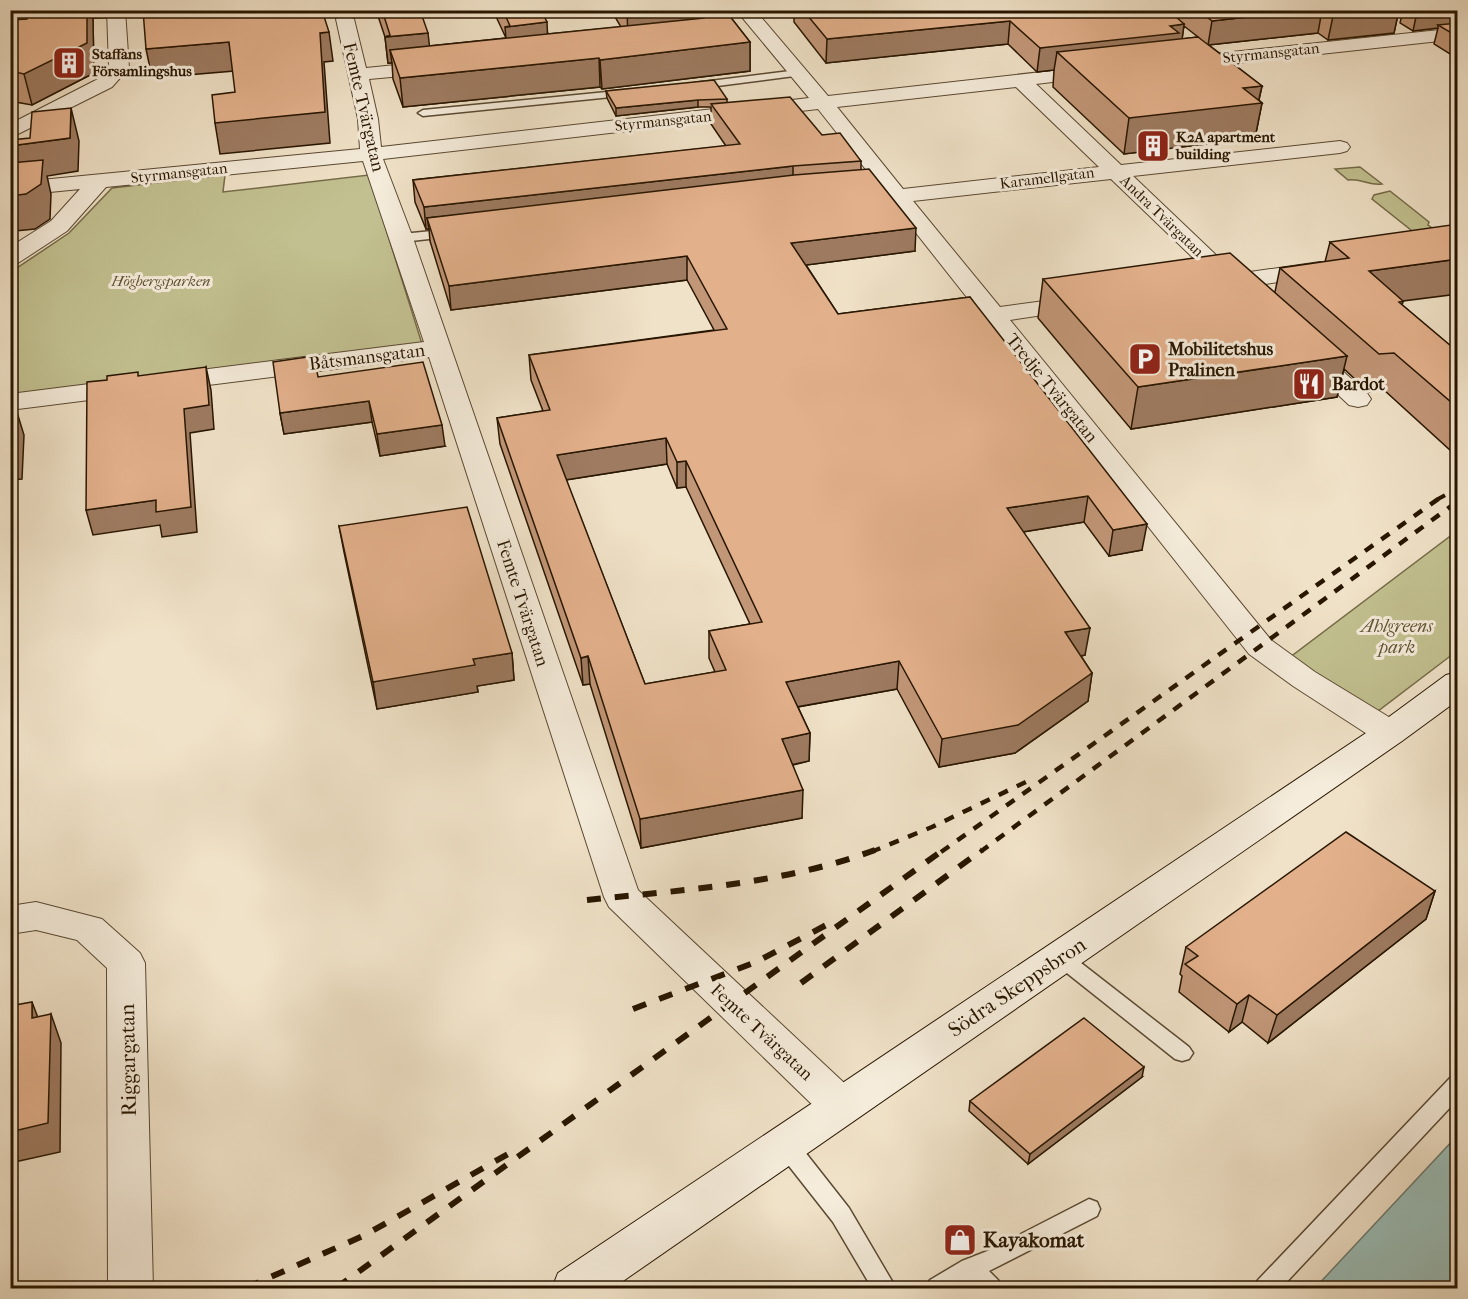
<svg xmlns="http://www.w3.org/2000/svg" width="1468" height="1299" font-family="'IM FELL French Canon',serif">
<rect width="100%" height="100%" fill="#f0e2c8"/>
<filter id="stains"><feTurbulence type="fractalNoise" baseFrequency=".00333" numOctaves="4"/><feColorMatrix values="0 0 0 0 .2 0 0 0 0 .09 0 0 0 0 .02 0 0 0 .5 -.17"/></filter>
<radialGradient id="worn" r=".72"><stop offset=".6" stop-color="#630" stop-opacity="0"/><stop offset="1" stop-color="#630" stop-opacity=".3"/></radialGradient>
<path fill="#c2c090" stroke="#756b48" stroke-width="1.5" d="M1360,167L1382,184C1369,186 1361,178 1348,180L1335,169Z
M225,175L223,192L369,175L423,347L11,397V272L69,233L112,188Z
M1390,191L1429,222L1428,225L1441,234H1416L1372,199L1374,195Z
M1457,531V651L1378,711L1289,658Z"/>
<path fill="#9abdb7" stroke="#6c7a6e" stroke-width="1.5" d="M1457,1136V1288H1315Z"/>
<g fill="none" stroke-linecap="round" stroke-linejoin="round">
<g stroke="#5a4932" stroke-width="3">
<path id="lane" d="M798,70L802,71V75L694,89L689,86L694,83Z
M627,90L632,93L631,95L423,116L418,113L423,110Z
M452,229L458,233L456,236L402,242L396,238L402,234Z
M1060,949L1067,952L1189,1047L1193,1053L1189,1059L1182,1061L1175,1059L1053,962L1050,957L1053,952Z
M1458,1075V1099L1281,1288H1254L1258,1280L1450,1078Z
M786,1136L794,1138L849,1208L896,1288H872L833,1222L778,1152L775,1145L778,1138Z
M1089,1199L1097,1202L1100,1209L1097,1216L989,1271L998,1280L1002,1288H975L968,1282L958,1288H926L930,1280L962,1261L990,1250Z"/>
</g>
<g stroke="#5a4932" stroke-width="2">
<path id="street" d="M107,10H125L129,68L112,87L10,138V124L98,79L109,67Z
M736,10H755L828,96L1095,66L1102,68L1105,72L1102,76L1036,84L1121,165L1340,141L1347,143L1350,147L1347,151L1340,153L1133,176L1236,274L1320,262L1328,264L1332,269L1328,274L1320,276L1245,287L1234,292L1207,289L1203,284L1207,279L1213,277L1111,179L913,201L1000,307L1082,296L1091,298L1094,303L1091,308L1010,320L1271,640L1315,672L1402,725L1407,733L1402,741L1390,744L1378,741L1293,686L1249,654L818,109L383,159L413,238L638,890L856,1094L862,1106L856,1118L841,1123L826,1118L609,907L604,897L429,357L10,410V394L424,342L363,161L106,187L67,231L18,263L10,265V247L51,221L80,189L10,196V183L360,149L358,119L336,19L345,14L354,19L366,68L435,61L444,67L435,73L369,79L378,119L381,147L809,98ZM1016,87L1099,167L903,189L837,107Z
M1458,28V39L1184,69L1175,63L1184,57Z
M1308,345L1317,348L1367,393L1371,399L1367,405L1358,407L1349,405L1299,358L1295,353L1299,348Z
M36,902L102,919L140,953L145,963L153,1288H108L107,968L77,940L36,930L10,934V906Z"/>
</g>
<g stroke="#281600" stroke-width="2">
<path id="secondary" d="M10,10H143L134,16L10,22Z
M1458,672V700L1402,741L613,1288H552L558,1273L1378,725L1446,675Z"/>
</g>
<use href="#lane" fill="#f5ecdb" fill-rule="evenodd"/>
<use href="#street" fill="#f5ecdb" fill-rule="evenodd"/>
<use href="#secondary" fill="#f5ecdb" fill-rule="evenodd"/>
<path stroke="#281600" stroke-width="4" stroke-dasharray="8 8" stroke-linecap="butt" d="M1438,499L1458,488"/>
<path stroke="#281600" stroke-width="4.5" stroke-dasharray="10 10" stroke-linecap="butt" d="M871,852L932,827L1032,779
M941,852L1441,497
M980,852L1458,501"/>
<path stroke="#281600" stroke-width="6" stroke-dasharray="14 14" stroke-linecap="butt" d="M587,900C683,890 784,884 875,850
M801,983L982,850
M633,1009L756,962L832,922
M246,1288L365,1235L508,1154
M336,1288L943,850"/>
</g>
<path fill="#c29778" stroke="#281600" stroke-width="1.5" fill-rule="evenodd" d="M28,10H91L93,20L94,73L32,105L10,101V20L27,19Z
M376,10H420L429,46L506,38L493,10H541L548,34L621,27L611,10H725L750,42V71L602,89L600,87L403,107L393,79L392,63H388L385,37Z
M790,10H1399L1394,33L1328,40L1318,33L1209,45L1262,86L1259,100L1262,103L1255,138L1124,154L1053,87L1054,70L1037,72L1008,44L826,63L794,22V15ZM1184,26L1198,37L1182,39Z
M1403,10H1458V59L1434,44L1438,28L1413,31L1400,23Z
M606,91L727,99V103L822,135L861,161V169L915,251L806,265L838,314L970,297L1142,550L1109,556L1084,522L1023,532L1085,655L1081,656L1092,673L1088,701L1015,753L939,767L897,689L798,707L810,733L809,761L793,765L802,818L641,848L590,684L583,685L500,444L497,418L543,411L531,380L529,355L714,330L687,280L451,310L430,241L429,229H426L415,202L413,180L726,146L711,124V107H698L616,116L607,98ZM667,464L677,488L686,487L750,624L709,631V658L715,672L645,684L566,480Z
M1330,242L1403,301L1402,305L1458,352V453L1450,450L1384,390L1369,392L1344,369L1337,397L1131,429L1038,318L1043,279L1275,292L1280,268L1325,262Z
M318,377L445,446L380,456L372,422L284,434L280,413Z
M339,526L512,653L514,680L477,686L478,692L377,709L344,552Z
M1435,891L1426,919L1268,1043L1242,1022L1229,1032L1179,992L1182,976L1180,974L1186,947Z
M1142,1077L1028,1164L969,1111L970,1101Z"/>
<path fill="#9e7b61" stroke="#281600" stroke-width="1.5" d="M87,10H91L93,20L94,73L32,105L24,74Z
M627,10H704V30L628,38Z
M1311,10H1322L1318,33L1208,45L1212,21Z
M1388,10H1399L1394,33L1328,40L1333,16Z
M1437,10H1458V27L1438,25V28L1413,31L1417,12Z
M1010,21L1008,44L826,63L827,39Z
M547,22L548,46L507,51L505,27Z
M1184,24L1181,48L1057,52L1054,70L1037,72L1040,48L1170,26Z
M329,32L333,61L324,62L330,143L220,154L215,123L320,33Z
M428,33L431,59L390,50L392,63H388L385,37Z
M229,42L234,71L152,78L146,49Z
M750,42V71L602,89L600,60Z
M599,58L600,87L403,107L400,78Z
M1262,86L1258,103H1262L1255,138L1124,154L1129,118L1243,88Z
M698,100V107L616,116V108Z
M71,108L79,141L78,171L47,176L51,194L50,219L35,229L15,231L14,239H10V146L70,138Z
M793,166V187L427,218L429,229H426L424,207Z
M916,228L915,251L791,267V243Z
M687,256V280L451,310L449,286Z
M1458,259V294L1403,301L1394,337L1369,271Z
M1347,356L1337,397L1131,429L1138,387Z
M206,367L211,390L214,429L190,433L197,532L162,537L160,525L93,535L86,510L156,500L184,409Z
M369,401L372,422L284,434L280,413Z
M16,409L24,435L22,479L10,480V453Z
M442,425L445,446L380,456L377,434Z
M666,438L667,464L559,481L557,455Z
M686,461V487L677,488V462Z
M1088,496L1084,522L1004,535L1007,508Z
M1147,524L1142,550L1109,556L1113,530Z
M1090,628L1085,655L1061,660L1065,632Z
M512,653L514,680L477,686L478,692L377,709L373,682L473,659Z
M588,656L590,684L583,685L581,658Z
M899,661L897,689L785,709L786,682Z
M1092,673L1088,701L1015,753L939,767L942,739Z
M810,733L809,761L781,767L782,739Z
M803,790L802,818L641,848L640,819Z
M1435,891L1426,919L1268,1043L1277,1015Z
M1249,995L1242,1022L1229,1032L1237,1004Z
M32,1002L43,1031L32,1018Z
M51,1014L61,1043L60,1152L10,1163V1132Z
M1144,1067L1142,1077L1028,1164L1030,1154Z"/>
<path fill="#e2b08b" stroke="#281600" stroke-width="1.5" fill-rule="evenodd" d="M28,10H87V43L24,74L10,71V20L27,19Z
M143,10H322L329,32L320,33L325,112L215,123L212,95L235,92L229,42L146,49Z
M382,10H420L428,33L385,37L390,35Z
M503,10H541L547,22L505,27L510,26Z
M714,10H725L750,42L600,60L599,58L400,78L390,50L704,18Z
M803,10H1168L1184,24L1170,26L1179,33L1040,48L1010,21L827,39Z
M1198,10H1311L1212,21Z
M1324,10H1388L1333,16Z
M1415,10H1437L1417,12Z
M1458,23V37L1438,25Z
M1198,37L1262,86L1243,88L1262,103L1129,118L1057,52Z
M714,80L727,99L698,100L616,108L606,91Z
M790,97L822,135L840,133L861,161L793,166L424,207L413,180L740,144L711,104Z
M71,108L70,138L10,146V140L30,138L32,112Z
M43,160L41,184L26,194L10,196V163Z
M869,169L916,228L791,243L838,314L970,297L1147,524L1113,530L1088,496L1007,508L1090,628L1065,632L1092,673L1018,725L942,739L899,661L786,682L810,733L782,739L803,790L640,819L588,656L581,658L497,418L550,410L529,355L727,329L687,256L449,286L427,218L794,175ZM666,438L677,462L686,461L762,622L709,631L726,670L645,684L557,455Z
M1458,224V259L1369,271L1403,301L1399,302L1458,352V408L1394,353L1379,354L1280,268L1349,258L1330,242Z
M1230,253L1347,356L1138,387L1043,279Z
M314,356L318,377L423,362L442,425L377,434L369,401L280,413L273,362Z
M206,367L209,405L184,409L191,507L156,512V500L86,510L87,382L107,380V376L138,372V376Z
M16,409L14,453H10V410Z
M467,507L512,653L473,659L475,665L373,682L339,526Z
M1346,832L1435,891L1277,1015L1249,995L1237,1004L1185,964L1198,956L1186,947Z
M32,1002V1018L51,1014L48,1123L10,1132V1006Z
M1084,1018L1144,1067L1030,1154L970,1101Z"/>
<defs>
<g id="building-square" transform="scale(1.725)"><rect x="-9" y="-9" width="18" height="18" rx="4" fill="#8f2418" stroke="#f5ecdb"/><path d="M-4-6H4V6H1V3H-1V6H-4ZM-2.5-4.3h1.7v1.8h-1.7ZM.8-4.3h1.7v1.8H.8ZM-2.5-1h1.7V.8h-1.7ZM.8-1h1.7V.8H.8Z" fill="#fff"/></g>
<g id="parking-square" transform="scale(1.725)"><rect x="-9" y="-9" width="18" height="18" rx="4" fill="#8f2418" stroke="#f5ecdb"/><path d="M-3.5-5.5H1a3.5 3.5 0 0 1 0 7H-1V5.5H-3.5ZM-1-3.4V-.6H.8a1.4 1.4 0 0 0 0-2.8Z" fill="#fff"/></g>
<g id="restaurant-square" transform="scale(1.725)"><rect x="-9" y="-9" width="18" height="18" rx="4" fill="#8f2418" stroke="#f5ecdb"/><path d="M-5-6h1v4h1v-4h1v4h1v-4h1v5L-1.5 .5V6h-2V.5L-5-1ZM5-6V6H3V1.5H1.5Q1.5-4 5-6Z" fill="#fff"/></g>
<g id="shop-square" transform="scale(1.725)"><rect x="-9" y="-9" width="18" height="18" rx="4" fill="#8f2418" stroke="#f5ecdb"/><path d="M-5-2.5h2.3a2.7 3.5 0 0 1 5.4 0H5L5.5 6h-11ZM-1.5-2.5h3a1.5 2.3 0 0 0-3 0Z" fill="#fff"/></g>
</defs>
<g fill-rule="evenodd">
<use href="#building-square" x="69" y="63"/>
<use href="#building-square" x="1153" y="146"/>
<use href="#parking-square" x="1145" y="359"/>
<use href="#restaurant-square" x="1309" y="384"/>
<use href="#shop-square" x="960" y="1240"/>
</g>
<g text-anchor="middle" stroke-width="6" stroke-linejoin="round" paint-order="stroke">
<g font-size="15" fill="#281600" stroke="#f5ecdb">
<text transform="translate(1271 53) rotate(-6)" y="5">Styrmansgatan</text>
<text transform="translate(663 121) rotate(-6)" y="5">Styrmansgatan</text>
<text transform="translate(179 173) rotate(-6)" y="5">Styrmansgatan</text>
<text transform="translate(1047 178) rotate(-7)" y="5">Karamellgatan</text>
<text transform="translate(1162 216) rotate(44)" y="5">Andra Tvärgatan</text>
</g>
<g font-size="15" font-weight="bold" fill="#281600" stroke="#f5ecdb" text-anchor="start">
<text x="92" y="59">Staffans<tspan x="92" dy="17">Församlingshus</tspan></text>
<text x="1176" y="142">K2A apartment<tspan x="1176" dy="17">building</tspan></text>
</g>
<g font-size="15" font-style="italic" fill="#5e5232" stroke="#f5ecdb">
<text x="161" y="286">Högbergsparken</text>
</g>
<g font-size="18" fill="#281600" stroke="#f5ecdb">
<text transform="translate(364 107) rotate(77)" y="6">Femte Tvärgatan</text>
<text transform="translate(367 357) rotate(-7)" y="6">Båtsmansgatan</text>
<text transform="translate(1052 388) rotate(51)" y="6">Tredje Tvärgatan</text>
<text transform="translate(523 603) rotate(72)" y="6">Femte Tvärgatan</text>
<text transform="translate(762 1032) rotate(43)" y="6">Femte Tvärgatan</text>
</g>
<g font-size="18" font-weight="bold" fill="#281600" stroke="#f5ecdb" text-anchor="start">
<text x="1168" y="355">Mobilitetshus<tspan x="1168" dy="21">Pralinen</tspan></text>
<text x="1332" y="390">Bardot</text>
</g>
<g font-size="18" font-style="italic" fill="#5e5232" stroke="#f5ecdb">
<text x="1397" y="632">Ahlgreens<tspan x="1397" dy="21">park</tspan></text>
</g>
<g font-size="21" fill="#281600" stroke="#f5ecdb">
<text transform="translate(1017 987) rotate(-34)" y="7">Södra Skeppsbron</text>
<text transform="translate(128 1060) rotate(-91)" y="7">Riggargatan</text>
</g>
<g font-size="21" font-weight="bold" fill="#281600" stroke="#f5ecdb" text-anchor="start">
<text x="983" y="1247">Kayakomat</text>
</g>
</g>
<rect width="1468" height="1299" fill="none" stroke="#f0e2c8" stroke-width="36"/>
<rect x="12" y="12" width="1444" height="1275" fill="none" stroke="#281600" stroke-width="3"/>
<rect x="18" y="18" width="1432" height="1263" fill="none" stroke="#281600" stroke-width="1.5"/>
<rect width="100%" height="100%" filter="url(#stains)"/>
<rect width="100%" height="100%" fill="url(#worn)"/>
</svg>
